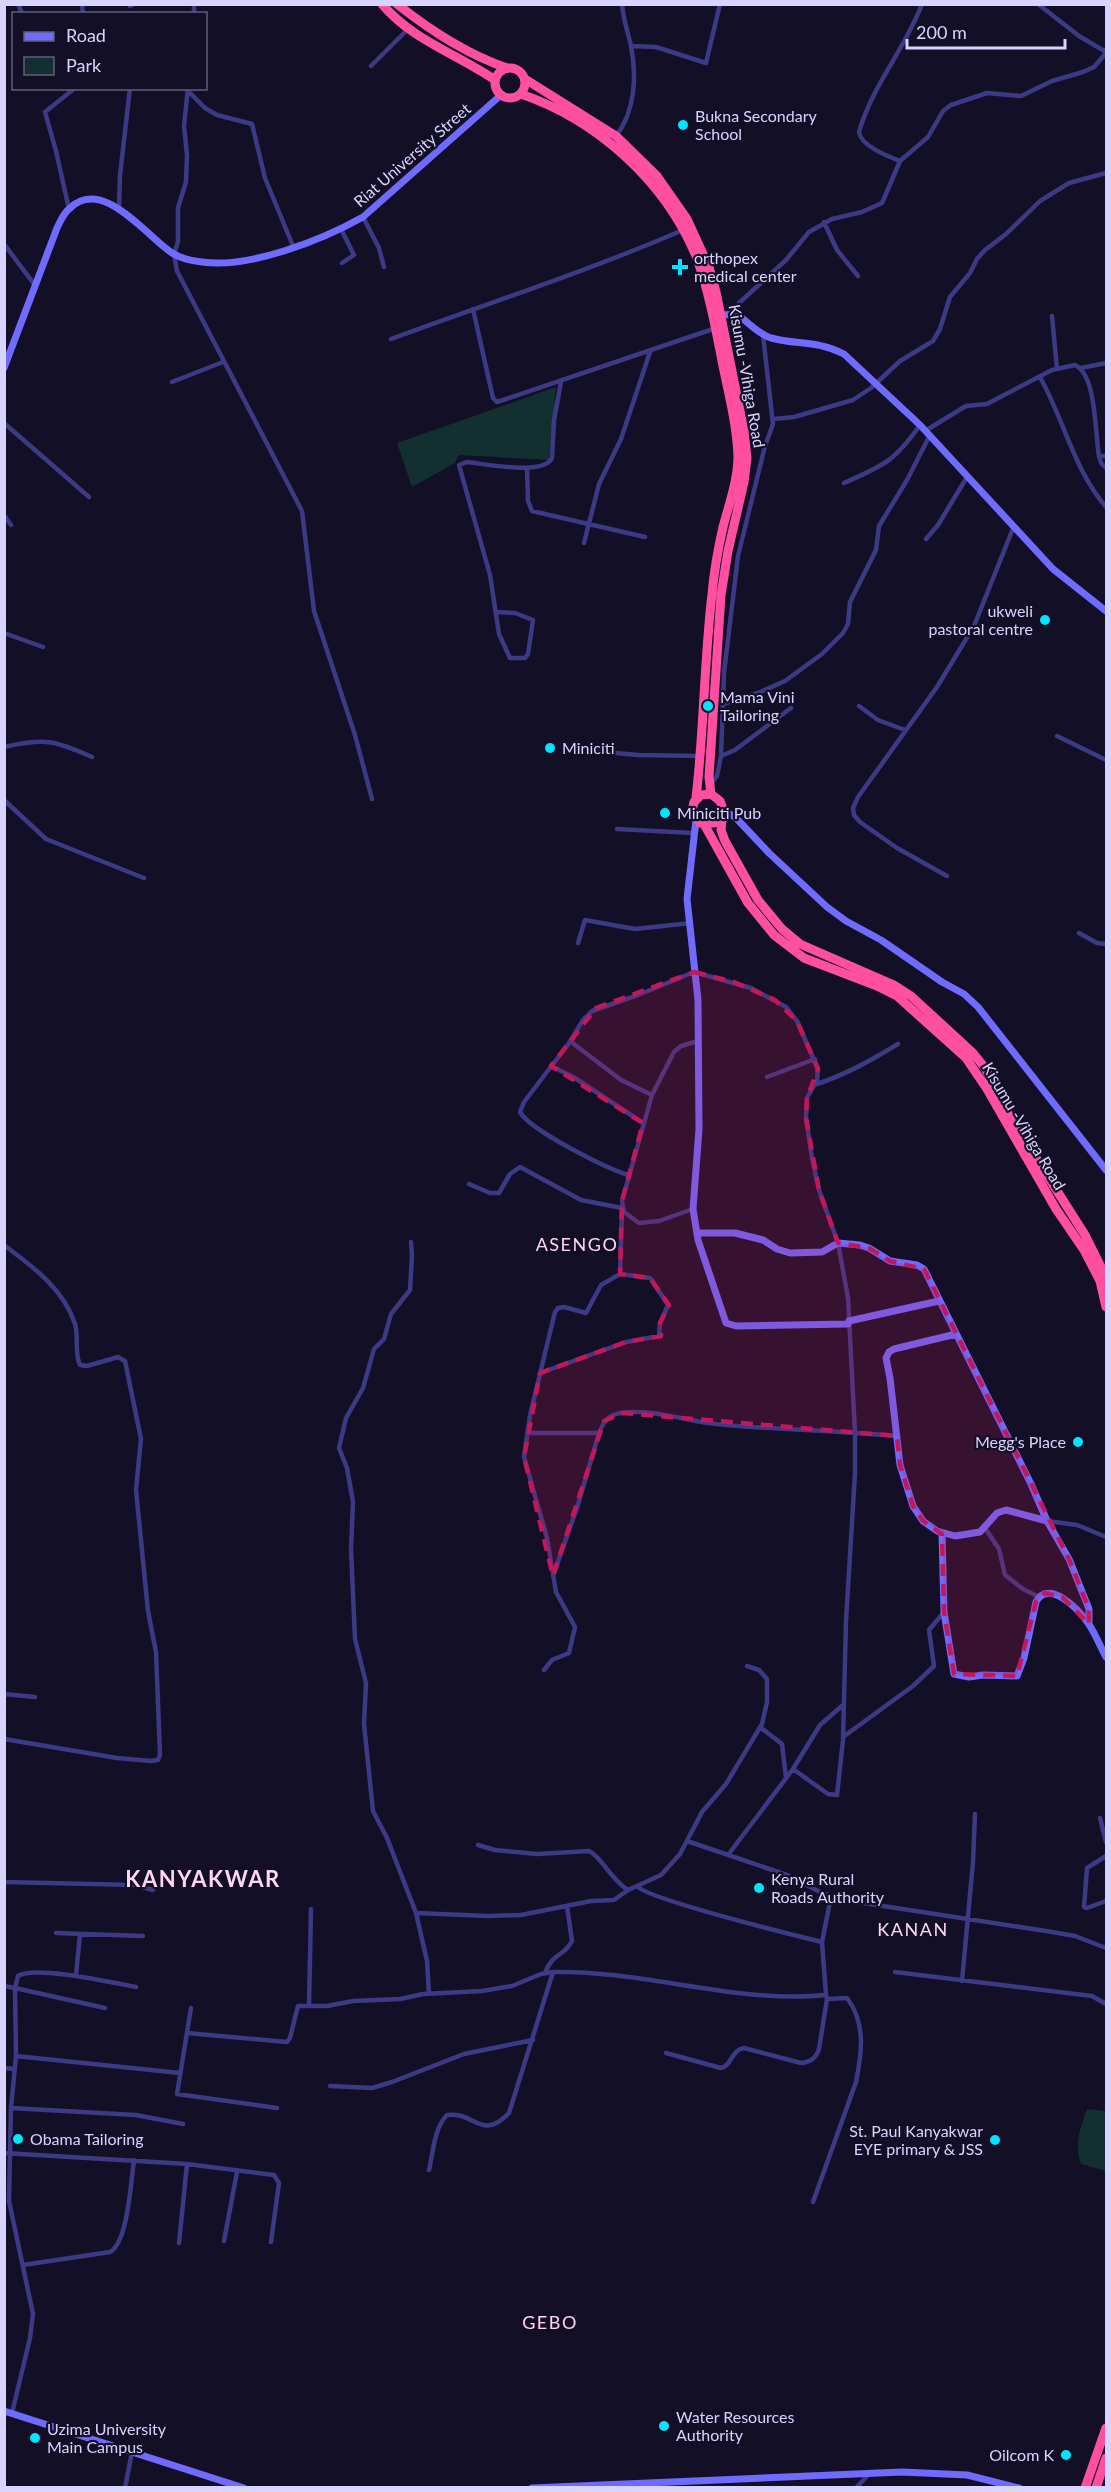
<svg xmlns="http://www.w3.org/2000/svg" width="1111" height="2492" font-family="Lato,sans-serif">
<rect width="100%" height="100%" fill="#130f26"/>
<path fill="#12302f" d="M556,387L549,460L459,455L455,463L412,487L397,443Z
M1087,2109L1106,2111V2171L1081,2164C1074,2143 1080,2129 1087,2109Z"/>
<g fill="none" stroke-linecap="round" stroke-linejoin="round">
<path stroke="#3d3a85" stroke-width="4.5" d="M18,4L21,11
M82,4L83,14
M1038,4L1079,36L1106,52
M130,6L134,4
M194,14V4
M631,46L656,47L706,63L720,4
M371,66L408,29
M188,88L184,126L187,155L186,182L178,208V242L174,254L177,271L302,511L314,611L355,735L372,799
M187,90L205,108L217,115L252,124L265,178L293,246
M616,136C635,112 637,76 631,46C628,32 623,19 622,4
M900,161C887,156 861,146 859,132C872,86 905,49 922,4
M119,208L120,175L130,88
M69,209L56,151L45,112L75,88
M363,217L379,248L384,267
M824,222L837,250L858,276
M341,229L354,255L342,263
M4,244L34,284
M473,309L493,398L497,402L716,328
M736,314L739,303L786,260L809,232L832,219L862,212L882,203L900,161L928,137L943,111L951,105L987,93L1021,96L1052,81L1083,72L1094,67L1106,53
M1052,316L1057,369
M391,339C489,303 588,271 683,230
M1081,368L1106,363
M1040,377C1064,420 1074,470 1106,507
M172,382L223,362
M774,419L794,417L853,400L871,388L900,361L933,341L940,329L950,297L970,273L977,259L985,250L1006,234L1040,201L1069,183L1106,173
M4,423L89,497
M925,431L966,406L987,404L1052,370L1075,365C1097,375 1095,436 1099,456H1106
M1099,456L1101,463L1106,468
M527,468L528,501L532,511L645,537
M844,483C884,465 894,462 920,425
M4,515L11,525
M926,539L938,525L967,477
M584,543L599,484L621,439L650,352
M496,612L515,613L533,620L528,654L525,658H510L499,634L490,575L459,465L467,462C486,464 543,476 552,458L554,420L561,382
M4,633L43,647
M723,704L758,693L785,681L822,654L843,633L848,624L850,602L876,550L879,526L907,480L930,435
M859,706L878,720L905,730
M1057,736L1106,760
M4,747C45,738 54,740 92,757
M582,750L638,755L700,756
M721,756L735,750L791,708
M711,784L717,776L721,756L724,673L738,556L765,446L773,424L763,335
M4,800L46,839L144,878
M617,829L693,833
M947,876L897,848L860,822L854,815L853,808L858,797L937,687L974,626L1014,526
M1079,933L1097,943L1106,944
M578,943L585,920L635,929L691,923
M570,1041L621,1080L652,1095
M551,1066L575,1078L643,1123
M767,1077L815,1059
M814,1085C845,1075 870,1061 898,1044
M628,1175C606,1168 531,1131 520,1112L524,1102L569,1043L583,1020L592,1011L638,995L694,972L751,988L786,1007L797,1021L818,1069L817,1080L807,1098L806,1118L812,1158L819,1190L838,1243L848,1298L855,1433L898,1436
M469,1184L490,1193H499L510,1174L520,1167L581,1200L622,1208L620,1274L650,1278L668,1305L660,1323L659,1336L626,1342L540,1373
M693,1209L659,1221L639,1223L624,1212L622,1201L652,1095L674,1052L681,1046L698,1041
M411,1242L412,1256L410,1290L391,1314L384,1339L374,1349L363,1388L346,1418L339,1448L347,1468L353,1502L351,1549L355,1639L366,1683L364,1724L373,1811L387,1838L416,1913L427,1961L429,1994
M4,1245C32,1266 64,1289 75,1324C79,1337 74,1353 80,1365L87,1366L118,1357L125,1361L141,1439L136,1490L148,1611L156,1652L160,1755L158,1760L151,1761L117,1758L4,1739
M527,1433H599
M1047,1521L1077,1525L1106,1537
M985,1528L999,1549L1005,1575L1023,1589L1039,1597
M553,1576L577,1508L599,1433C604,1421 608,1415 621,1413C651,1409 679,1419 708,1423C756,1429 806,1429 855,1433V1473L846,1621L843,1740L837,1795L828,1794L793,1769
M544,1670L552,1660L569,1653L575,1627L556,1592L547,1538L524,1457L530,1415L555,1312L558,1308L564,1307L586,1313L601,1285L620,1274
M4,1694L35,1697
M760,1727L782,1744L786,1778
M843,1737L913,1686L934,1666L929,1630L944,1612
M1100,1818L1106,1842
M687,1841L787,1875L822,1893L844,1900L1046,1931L1075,1936L1106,1948
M478,1845L495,1850L537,1854L589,1851C602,1857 610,1879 628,1890
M728,1855L793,1769L820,1725L843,1705
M1106,1856L1087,1868L1084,1907L1087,1908L1106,1901
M4,1882L135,1885L153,1890
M637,1886C647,1899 797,1936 822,1942
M416,1913L488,1916L521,1915L591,1901L614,1900L628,1890L661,1875L680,1854L702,1812L726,1784L762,1724L767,1702V1679L759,1670L747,1666
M56,1933L143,1936
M895,1972L1092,1996L1106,2004
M545,1973C554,1951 563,1958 572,1941L567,1906
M76,1975L80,1934
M962,1981L973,1862L975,1814
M4,1986L15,1988L16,2056L11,2108L9,2201L33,2314L30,2338L12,2413
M826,1995L822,1942L831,1897
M309,2006L311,1909
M105,2008L15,1988L18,1976C35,1965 114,1983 136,1987
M191,2008L177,2094L277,2108
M187,2033L287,2042L290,2038L298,2006H327L353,2001L400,1999L423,1994L482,1991L512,1986L541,1974L553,1972C644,1970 735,2004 826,1995L827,1999L847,1998C866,2023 862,2052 856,2082L813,2202
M666,2053L721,2068C732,2066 731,2050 744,2048L801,2063C811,2062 816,2058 819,2049L827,1999
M16,2056L180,2073
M4,2068L15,2069
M330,2086L372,2088L392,2082L464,2054L533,2040
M11,2108L136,2115L183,2124
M4,2153L187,2164L274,2175L279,2183L271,2242
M429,2170C433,2153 434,2128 447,2115C475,2111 481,2142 509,2113L553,1972
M224,2241L237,2172
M179,2243L187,2164
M23,2265L110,2252C128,2242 131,2181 134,2160
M125,2488L132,2452
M856,2488L869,2474"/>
<path stroke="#6f6bff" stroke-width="7" d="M722,315L736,314C748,321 756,333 771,338C797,345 817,340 844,354L920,425L1053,569L1106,611
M4,368L57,228C60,222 63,214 69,209C102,175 147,237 172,253C180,258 193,261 202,262C249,269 322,240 363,217L501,95
M723,809L737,819L769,853L827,907L846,921L881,940L942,982L964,994L978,1007L1106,1170
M696,820L687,899L698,1000L699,1129L693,1209L698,1240L726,1323L736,1326L848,1324
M697,1233H735L763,1240L777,1249L790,1253L822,1252L838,1243L860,1245L869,1248L890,1261L917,1265L924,1269L1031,1484L1047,1521L1069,1559L1089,1609V1624
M849,1321L939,1301
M956,1334L894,1349L889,1352L886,1358L890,1378L900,1465L913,1506L923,1521L937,1531L955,1536L980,1532L997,1513L1006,1510L1047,1521
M942,1533L944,1612L954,1674L969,1677L983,1675L1017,1676L1024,1658L1036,1602C1049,1578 1079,1610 1088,1623C1095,1633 1100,1646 1106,1657
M4,2411L244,2488
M532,2488L902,2472L967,2475L1019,2488"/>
<path stroke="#ff4fa3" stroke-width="9" d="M382,4C412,40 457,54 495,80
M397,4C431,31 466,54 507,68
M495 83a15 15 0 1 1 30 0a15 15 0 1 1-30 0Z
M525,79L616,136L657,176L687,219L709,267L716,292L744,431L747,458L744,482L728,551L721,595L709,777L711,794
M521,94C597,120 665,181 696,256C709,291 716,330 723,366C729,395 737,426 738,456C738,480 729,504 723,527C718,549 714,572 712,594C704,662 704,730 696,798
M721,816L714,823H700L692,811L694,802L701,795L711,794L720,801L723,809L721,830L725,841L758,900L782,929L800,944L894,985L911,996L973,1053L985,1068L1010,1117L1085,1235L1106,1277
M704,824L748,903L774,935L804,958L877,986L897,996L966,1058L987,1089L1056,1209L1084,1250L1100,1281L1106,1307
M1085,2488L1106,2428
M1096,2488L1106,2458"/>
</g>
<path fill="#c2185b" fill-opacity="0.2" stroke="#c2185b" stroke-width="4.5" stroke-dasharray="12 8" stroke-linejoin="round" d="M694,972L734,982L775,1000L797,1021L818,1069L807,1098L806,1118L819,1190L838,1243L869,1248L890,1261L924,1269L1069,1559L1089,1609V1624L1062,1597L1045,1593L1036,1602L1017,1676L954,1674L944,1612L942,1534L923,1521L913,1506L900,1465L897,1436L623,1413L604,1421L553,1576L524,1457L540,1373L626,1342L661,1336L660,1323L669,1305L650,1278L620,1274L622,1201L643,1123L551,1066L596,1008Z"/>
<g fill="#00e5ff" stroke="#130f26" stroke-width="2">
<circle cx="683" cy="125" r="6"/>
<path d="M677 258h6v6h6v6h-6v6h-6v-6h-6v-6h6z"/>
<circle cx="1045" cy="620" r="6"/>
<circle cx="708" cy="706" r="6"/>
<circle cx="550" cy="748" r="6"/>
<circle cx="665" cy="813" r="6"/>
<circle cx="1078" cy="1442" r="6"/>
<circle cx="759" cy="1888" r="6"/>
<circle cx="18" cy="2139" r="6"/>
<circle cx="995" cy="2140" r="6"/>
<circle cx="664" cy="2426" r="6"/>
<circle cx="35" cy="2438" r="6"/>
<circle cx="1066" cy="2455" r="6"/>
</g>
<g text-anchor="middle" stroke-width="4.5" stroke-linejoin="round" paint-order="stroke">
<g font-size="16" fill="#d9d4ff" stroke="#130f26" text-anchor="start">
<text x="695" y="122">Bukna Secondary<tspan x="695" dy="18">School</tspan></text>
<text x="694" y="264">orthopex<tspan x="694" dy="18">medical center</tspan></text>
<text x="1033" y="617" text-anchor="end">ukweli<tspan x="1033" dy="18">pastoral centre</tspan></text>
<text x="720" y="703">Mama Vini<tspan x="720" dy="18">Tailoring</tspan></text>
<text x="562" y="754">Miniciti</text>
<text x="677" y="819">Miniciti Pub</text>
<text x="1066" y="1448" text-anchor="end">Megg's Place</text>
<text x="771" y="1885">Kenya Rural<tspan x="771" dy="18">Roads Authority</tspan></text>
<text x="983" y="2137" text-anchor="end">St. Paul Kanyakwar<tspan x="983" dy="18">EYE primary &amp; JSS</tspan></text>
<text x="30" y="2145">Obama Tailoring</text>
<text x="676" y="2423">Water Resources<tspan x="676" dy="18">Authority</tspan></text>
<text x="47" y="2435">Uzima University<tspan x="47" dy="18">Main Campus</tspan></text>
<text x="1054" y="2461" text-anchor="end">Oilcom K</text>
</g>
<g font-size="16" fill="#d9d4ff" stroke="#130f26">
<text transform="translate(412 155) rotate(-41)" y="6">Riat University Street</text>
<text transform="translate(747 376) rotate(80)" y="6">Kisumu -Vihiga Road</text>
<text transform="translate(1024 1126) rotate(59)" y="6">Kisumu -Vihiga Road</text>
</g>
<g font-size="18" letter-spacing="1.5" fill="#ffd6f0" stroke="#130f26">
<text x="577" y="1251">ASENGO</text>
<text x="913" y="1936">KANAN</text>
<text x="550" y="2329">GEBO</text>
</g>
<g font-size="22" font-weight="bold" letter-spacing="1.5" fill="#ffd6f0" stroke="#130f26">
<text x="203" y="1887">KANYAKWAR</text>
</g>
</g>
<rect width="1111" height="2492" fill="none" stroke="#d9d4ff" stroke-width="12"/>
<rect x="12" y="12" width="195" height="78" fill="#130f26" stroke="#625e7d" stroke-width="1.5"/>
<rect x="24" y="32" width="30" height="9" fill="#6f6bff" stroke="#625e7d" stroke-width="1.5"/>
<text x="66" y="42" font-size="18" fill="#d9d4ff">Road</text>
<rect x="24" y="57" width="30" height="18" fill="#12302f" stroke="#625e7d" stroke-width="1.5"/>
<text x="66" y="72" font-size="18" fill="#d9d4ff">Park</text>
<path d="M907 39v9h158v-9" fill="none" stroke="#d9d4ff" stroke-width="3"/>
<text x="916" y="39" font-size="18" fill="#d9d4ff" stroke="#130f26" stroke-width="4.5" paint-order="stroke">200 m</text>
</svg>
